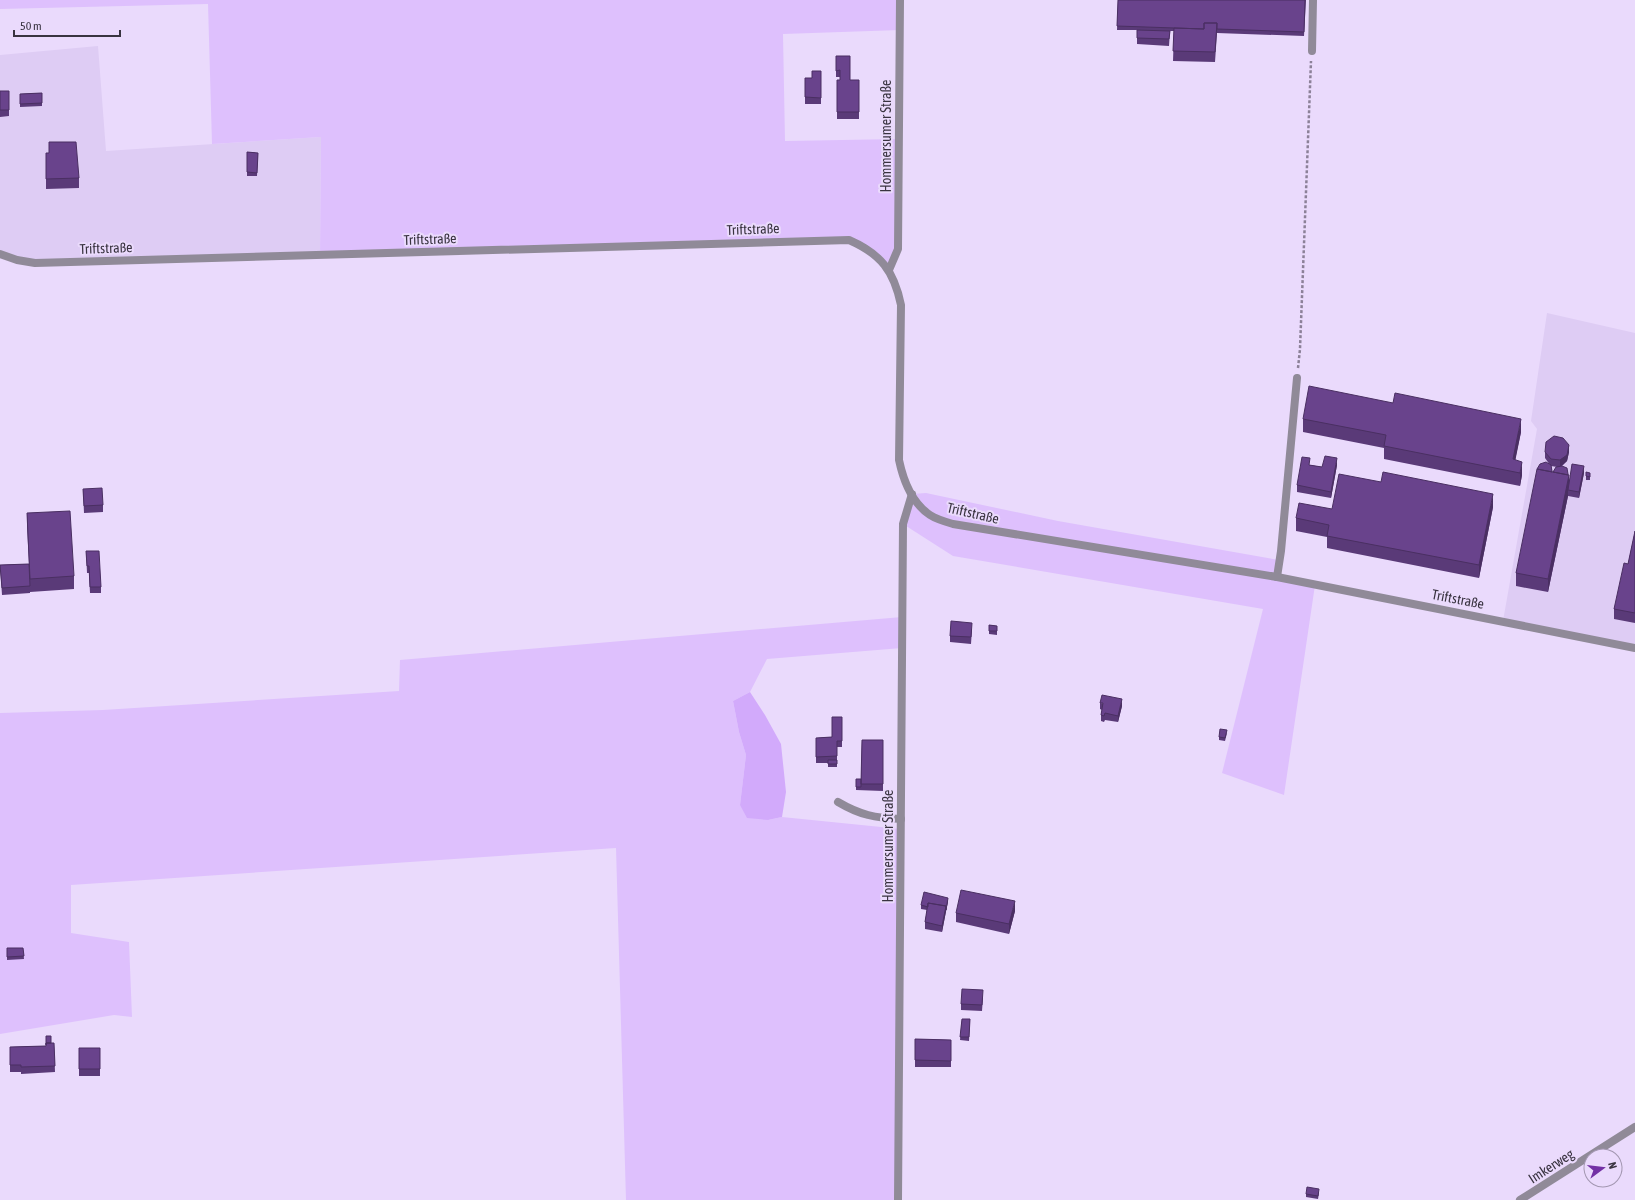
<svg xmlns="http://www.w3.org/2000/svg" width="1635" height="1200" font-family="'Asap Condensed',sans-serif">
<rect width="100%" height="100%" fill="#eadafc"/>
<path fill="#deccf4" d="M98,46L106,151L321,137L320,255L35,263L0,254V55Z
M1547,313L1635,333V649L1503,621L1537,429L1531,421Z"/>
<path fill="#dec0fd" d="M0,0H900V30L783,34L785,141L899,139L898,249L889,270L849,240L320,255L321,137L212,144L208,4L0,9Z
M926,493L1058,521L1279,560L1277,577L1315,585L1284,795L1222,773L1263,609L953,556L903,524L912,494Z
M902,617V648L767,659L750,692L733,701L739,732L746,755L740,805L768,820L782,817L901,829L898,1200H626L616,848L71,885V933L129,942L132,1017L114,1015L0,1034V713L103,710L399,691L400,660Z"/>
<path fill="#d2aafb" d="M750,692L765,715L781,744L786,792L782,817L768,820L747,818L740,805L746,755L739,732L733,701Z"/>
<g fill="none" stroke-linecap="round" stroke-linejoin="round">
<path stroke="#8c8198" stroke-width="2.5" stroke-dasharray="3 2" stroke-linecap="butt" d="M1298,368L1300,349L1311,61"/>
<path stroke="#908a98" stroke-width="8" d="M1312,51L1313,0
M838,802C860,815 875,818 901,819"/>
<path stroke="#908a98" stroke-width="8" d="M889,270L898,249L900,0
M1277,577L1281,551L1297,378
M898,1200L903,524L912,494
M1520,1200L1635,1127"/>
<path stroke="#908a98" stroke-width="8" d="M0,254L17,260L35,263L849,240C881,254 894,271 901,305L899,460C903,479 912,503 930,515C936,519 946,522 953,524L1277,577L1635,648"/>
</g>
<path fill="#5a3a78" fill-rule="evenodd" d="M1118,0H1306L1304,36L1217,33L1215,62L1173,61L1174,31H1170L1169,46L1137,44V30H1117Z
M836,56L850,80H859V119H837V80H840V77H836Z
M821,71V104H805V78H812Z
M0,91L9,110V116L0,117Z
M42,93V106L20,107V94Z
M49,142L79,178V188L46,189V153H49Z
M247,152L258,153L257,176H247Z
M1303,419L1521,432L1515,460L1522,475L1520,486L1384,459V448L1303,432Z
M1545,452H1569L1567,461L1562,466L1568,475L1569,480L1584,473L1579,498L1568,496L1548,592L1516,586V573L1550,465L1545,458ZM1551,466L1557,467L1553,472H1552Z
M1310,465L1322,467L1337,465L1331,498L1297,492V485Z
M1586,476H1590V480H1586Z
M83,489L103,505V512L84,513Z
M1493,507L1479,578L1327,548V537L1296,531V518L1332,509Z
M27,513L74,576V589L30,592V593L2,595L0,565L29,564L27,526Z
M1635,531V623L1614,619V609L1628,564Z
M86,551L101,587V593H90L89,573H87Z
M989,625L997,626V635L989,634Z
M972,629L971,644L950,642V636Z
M1100,703L1122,706L1118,722L1105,720L1104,722L1101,721V715L1102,710L1100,709Z
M842,717V747H837V767H828V763H816V738L832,737Z
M1227,733L1225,741L1219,740V737Z
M862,740H883V791L856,790V779H861Z
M948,901L942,932L925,929V922L927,910L921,909V905Z
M1015,911L1009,934L956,922V913Z
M7,948H23L24,959L7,960Z
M983,997L982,1011L961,1010V1004Z
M962,1019H970L969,1041L960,1040Z
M915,1039L951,1040V1067H915Z
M51,1043H54L55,1072L21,1074V1072H10V1047L46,1046Z
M79,1048H100V1076H79Z
M1319,1193L1318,1199L1306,1197V1194Z"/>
<path fill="#4a2f62" d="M1521,419V432L1513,472V459Z
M1569,445V452L1567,461L1560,467V460Z
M1337,458V465L1331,498V492Z
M1522,462V475L1520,486V473Z
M1584,466V473L1579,498V492Z
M1569,475V488L1568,490V496L1548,592V579Z
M1493,494V507L1479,578V565Z
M1122,699V706L1118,722V716Z
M948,898V901L942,932V926L946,906Z
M1015,901V911L1009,934V924Z"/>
<path fill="#69438c" stroke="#4a2f62" d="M1118,0H1305L1304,32L1217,29V23H1204V29L1117,26Z
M1204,23H1217L1215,52L1173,51L1174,28L1204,29Z
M1137,30L1170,31L1169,39L1137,38Z
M836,56H850V80H859V112H837V80H840V70L836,71Z
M812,71H821V98L805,97V78H812Z
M0,91H9V110H0Z
M42,93V103L20,104V94Z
M49,142H76L79,178L46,179V153H49Z
M247,152L258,153L257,173L247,172Z
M1309,386L1393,403L1395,393L1521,419L1513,459L1522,462L1520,473L1384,446L1386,435L1303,419Z
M1554,436L1563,438L1569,445L1567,455L1560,460L1551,459L1545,452L1546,442Z
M1325,456L1337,458L1331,492L1297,485L1302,457L1310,458L1309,465L1322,467Z
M1546,462L1551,465L1552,471V472L1537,469L1540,464Z
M1572,464L1584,466L1579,492L1568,490Z
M1562,466L1567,468L1568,474V475L1553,472L1556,467Z
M1537,469L1569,475L1548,579L1516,573Z
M1383,472L1493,494L1479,565L1327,536L1329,525L1296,518L1299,503L1332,509L1339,474L1381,482Z
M1586,472L1590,473V477L1586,476Z
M102,488L103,505L84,506L83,489Z
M70,511L74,576L30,579L27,513Z
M1635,531V613L1614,609L1624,563L1628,564Z
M86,551H99L101,587H90L89,566H87Z
M29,564L30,586L2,588L0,565Z
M951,621L972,623L971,637L950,636Z
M989,625L997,626V631H989Z
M1102,695L1122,699L1118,716L1105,713L1104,716L1101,715L1103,703H1100Z
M832,717H842V741H837V756L816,757V738L832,737Z
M1220,729L1227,730L1225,738L1219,737Z
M862,740H883V784H861Z
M828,760H837V764H828Z
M856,779H861V787H856Z
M961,890L1015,901L1009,924L956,913Z
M924,892L948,898L946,910V906L928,903V907L921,905Z
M928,903L946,906L942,926L925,922Z
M7,948H23L24,956L7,957Z
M962,989L983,990L982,1005L961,1004Z
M962,1019H970L969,1037H960Z
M46,1036H51V1043H46V1045Z
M915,1039L951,1040V1061L915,1060Z
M46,1043H54L55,1066L21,1067V1065H10V1047L46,1046Z
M79,1048H100V1069H79Z
M1307,1187L1319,1189L1318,1196L1306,1194Z"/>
<g text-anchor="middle" stroke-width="4" stroke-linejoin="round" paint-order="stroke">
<g font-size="14" fill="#393340" stroke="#eadafc">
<text transform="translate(886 136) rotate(-90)" y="5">Hommersumer Straße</text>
<text transform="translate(753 229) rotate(-2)" y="5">Triftstraße</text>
<text transform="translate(430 239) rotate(-2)" y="5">Triftstraße</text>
<text transform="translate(106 248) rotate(-2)" y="5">Triftstraße</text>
<text transform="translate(973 513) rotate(13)" y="5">Triftstraße</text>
<text transform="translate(1458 599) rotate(11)" y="5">Triftstraße</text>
<text transform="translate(888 846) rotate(-90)" y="5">Hommersumer Straße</text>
<text transform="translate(1551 1166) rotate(-33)" y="5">Imkerweg</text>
</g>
</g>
<g transform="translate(1603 1168) rotate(75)"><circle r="19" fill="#eadafc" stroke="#a397b1"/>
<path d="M0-3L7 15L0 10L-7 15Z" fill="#7331a5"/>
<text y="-6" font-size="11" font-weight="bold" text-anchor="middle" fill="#393340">N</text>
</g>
<path d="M14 30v6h106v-6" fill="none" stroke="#393340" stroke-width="2"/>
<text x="20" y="30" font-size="12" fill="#393340" stroke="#eadafc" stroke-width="3" paint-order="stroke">50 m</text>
</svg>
